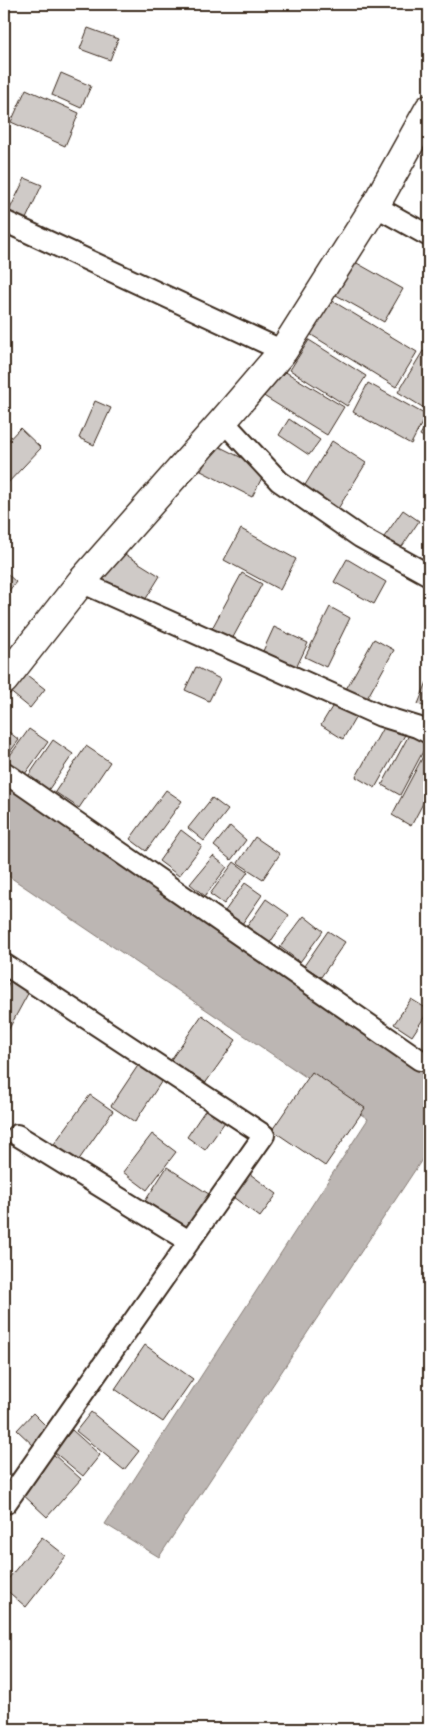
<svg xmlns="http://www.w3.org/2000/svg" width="433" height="1733" font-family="Pangolin,sans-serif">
<rect width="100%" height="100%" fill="#fff"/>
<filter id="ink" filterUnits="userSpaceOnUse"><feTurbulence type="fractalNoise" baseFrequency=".02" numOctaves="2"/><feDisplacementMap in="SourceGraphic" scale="10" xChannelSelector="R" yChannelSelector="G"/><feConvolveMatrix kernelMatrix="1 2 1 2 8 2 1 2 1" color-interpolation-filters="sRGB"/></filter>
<g filter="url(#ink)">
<path fill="#bcb6b3" stroke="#887e77" d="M4,774L429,1069V1149L159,1557L105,1524L368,1119L4,873Z"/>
<path fill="#cfcac7" stroke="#3b2a1e" d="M88,28L118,39L110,60L80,49Z
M61,73L91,86L81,108L52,95Z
M26,89L79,113L65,146L11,122Z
M25,178L42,185L25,221L8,213Z
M348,258L403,289L384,322L329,291Z
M326,297L417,352L396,387L305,331Z
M309,340L366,376L347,406L290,370Z
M423,351L429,355V411L398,392Z
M279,368L344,407L327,435L262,395Z
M368,383L426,415L411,444L353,412Z
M95,401L111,408L94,445L79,438Z
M289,419L320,440L309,455L279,435Z
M429,420V440L420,435Z
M20,428L41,448L5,486L4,485V445Z
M332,441L366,463L336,512L302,490Z
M214,444L266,470L252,497L201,471Z
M403,510L419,521L401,548L384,537Z
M241,529L296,559L280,590L224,560Z
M120,551L160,576L142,605L102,580Z
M347,559L386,582L374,604L334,582Z
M4,571L16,582L4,597Z
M242,573L262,584L230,643L210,632Z
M330,607L350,618L326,667L305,657Z
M274,627L308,643L296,668L263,651Z
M374,639L394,650L365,702L345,691Z
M196,667L220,679L209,701L185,690Z
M23,672L45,689L30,708L8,690Z
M427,682L429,683V708L418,704Z
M335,702L357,715L343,739L321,725Z
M386,722L406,733L375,788L356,777Z
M4,728L19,740L6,757L4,755Z
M29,729L48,742L25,774L6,761Z
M410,733L428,742L400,795L382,785Z
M53,740L73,754L47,792L27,778Z
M429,745V792L411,826L392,815Z
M86,746L110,762L79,808L55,792Z
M166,790L182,801L146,851L130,839Z
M212,798L228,810L204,841L188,828Z
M230,826L246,840L231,860L214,846Z
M181,830L202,846L179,876L159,861Z
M255,837L280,854L263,879L238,863Z
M213,856L227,867L205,896L190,884Z
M234,862L248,872L224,904L210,894Z
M245,883L262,895L242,924L225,911Z
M266,899L289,915L269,944L246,928Z
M304,916L323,931L300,962L280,947Z
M328,931L345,942L321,977L304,966Z
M12,977L31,988L5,1036L4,992Z
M411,999L429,1010L412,1036L394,1024Z
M202,1015L236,1040L204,1085L170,1061Z
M141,1061L165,1076L135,1122L111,1106Z
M312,1072L365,1108L325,1166L272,1130Z
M90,1095L113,1111L78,1161L54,1144Z
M208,1106L227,1119L205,1150L187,1137Z
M152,1134L176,1152L147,1190L123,1172Z
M167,1167L215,1198L190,1237L142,1206Z
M250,1174L277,1194L260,1217L233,1197Z
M145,1345L193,1379L163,1422L115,1389Z
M91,1412L139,1451L124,1470L76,1431Z
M33,1413L51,1431L35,1447L17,1430Z
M72,1430L100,1455L83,1476L54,1452Z
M53,1454L81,1479L47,1517L19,1491Z
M42,1537L66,1556L26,1607L4,1588V1584Z"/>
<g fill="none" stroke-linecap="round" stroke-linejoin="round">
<g stroke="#3b2a1e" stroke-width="24">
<path id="street" d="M375,206L429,236
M4,221L283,351
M223,421L279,481L360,537L429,575
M81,582L381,716L417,727L429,733
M4,772L420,1060
M4,964L264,1135L6,1503L4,1501
M17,1135L189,1241"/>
</g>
<g stroke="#3b2a1e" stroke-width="31">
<path id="secondary" d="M4,680L81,582L223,421L283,351L375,206L429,109"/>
</g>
<use href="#street" stroke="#fff" stroke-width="20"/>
<use href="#secondary" stroke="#fff" stroke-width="28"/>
</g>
</g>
<rect width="433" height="1733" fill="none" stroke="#fff" stroke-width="20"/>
<rect x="10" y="10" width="413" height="1713" fill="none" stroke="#3b2a1e" stroke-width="2" filter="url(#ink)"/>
</svg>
